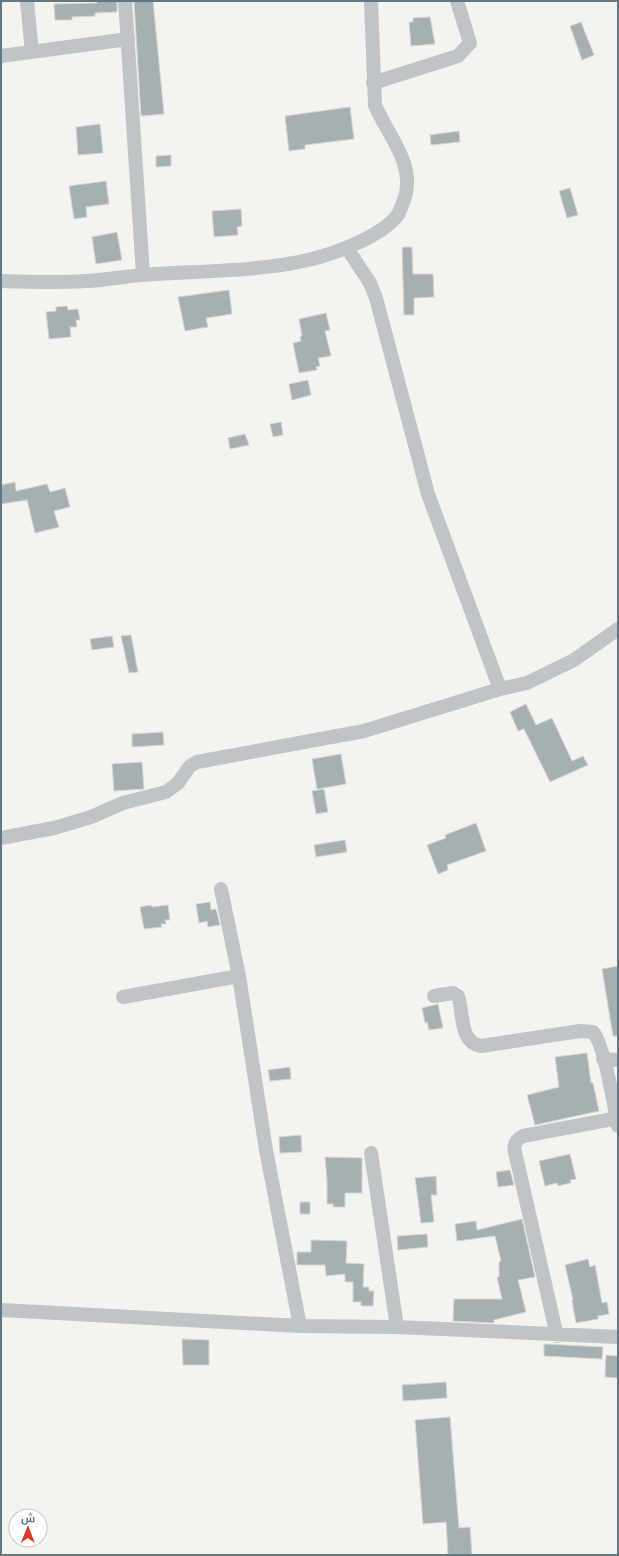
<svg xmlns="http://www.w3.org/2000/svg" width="619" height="1556" font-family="Quicksand,Cairo,sans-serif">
<rect width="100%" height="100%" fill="#f4f3f0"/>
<path fill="#a6b0b3" stroke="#d5d5d3" d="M97,1H117V12L95,13V16L72,17V20H55L54,4L97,3Z
M134,1H153L164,114L141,116Z
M430,17L435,44L411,46L409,22H413V18Z
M581,22L594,55L582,60L570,26Z
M350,107L354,139L305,145V149L289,151L285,116Z
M100,124L103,153L78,155L76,127Z
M459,131L460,142L431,145L430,135Z
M171,155V166L156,167V156Z
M106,181L109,204L86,207L87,217L74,219L69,186Z
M570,188L578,215L567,218L559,191Z
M241,209L242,226L237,227L238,235L214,237L212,211Z
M117,232L122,260L96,264L92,237Z
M402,247H412L413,274H433L434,297L414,298V315H404Z
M229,290L232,314L206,318L208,327L185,331L178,297Z
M67,306L68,310L78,309L80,320H76L77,327H70L71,337L49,339L46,312L56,311V307Z
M326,313L330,330L325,331L331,356L318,358L320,366L316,367L317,370L299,373L293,343L301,341L300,337L302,336L299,319Z
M308,380L311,395L292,400L289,384Z
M281,422L283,435L273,437L270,424Z
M245,434L249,445L230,449L228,438Z
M15,482L16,491L47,484L50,492L65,488L70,507L54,511L59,527L35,533L27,500L1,504V485Z
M131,635L138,672L129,673L121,636Z
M112,636L114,647L92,650L90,639Z
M526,704L536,725L552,718L572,761L583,756L588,765L550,782L524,729L518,731L510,712Z
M163,732L164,745L132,747V734Z
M341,754L346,784L317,789L312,759Z
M142,762L144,789L114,791L112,764Z
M324,789L328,812L316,814L312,791Z
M476,823L486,851L447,865L448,870L438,874L427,845L446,838L445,835Z
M345,840L347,852L316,857L314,845Z
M210,902L211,910L216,909L220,925L208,927L207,921L199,923L196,904Z
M151,905L152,907L168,905L170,920H165L166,924H161L162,927L144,929L140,907Z
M618,966V1036H613L602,969Z
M438,1004L443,1028L429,1030L427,1022L425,1023L422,1008Z
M587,1053L591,1083H593L599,1111L535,1125L527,1095L559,1087L555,1057Z
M290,1067L291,1079L270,1081L268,1070Z
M301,1135L302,1152L280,1153L279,1137Z
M570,1154L576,1179L570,1180L571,1183L558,1186L557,1183L545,1186L539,1161Z
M325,1157L362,1158V1193H345V1207H333V1204H327V1179Z
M510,1170L514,1185L498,1187L496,1172Z
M436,1176L437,1195H431L434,1222L421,1223L415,1178Z
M300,1202H310V1214H300Z
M522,1219L535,1277L518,1280L526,1312L494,1320V1323L453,1321L454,1299H502L497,1277H499V1262L501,1261L495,1236L457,1241L455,1224L476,1221L477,1230Z
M427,1234L428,1247L398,1250L397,1236Z
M311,1240L347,1241L346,1263L364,1264L363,1287H369V1291H374L373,1306H361V1302H353V1282H345V1274L326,1276L325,1265H297V1252H311Z
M588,1259L590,1267L595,1265L602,1303L607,1302L609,1314L598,1316V1319L576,1323L572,1301L573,1300L565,1265Z
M182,1339L209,1340V1365H183Z
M544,1344L603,1347L602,1359L544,1356Z
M606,1355L618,1356V1378L605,1377Z
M446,1382L447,1398L403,1401L402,1385Z
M450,1417L459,1528L470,1527L472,1555H448L446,1522L423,1524L415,1420Z"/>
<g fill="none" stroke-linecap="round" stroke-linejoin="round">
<path stroke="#bfc4c6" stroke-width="14" d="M27,1L32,52
M125,1L143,274
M1,56L128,39
M373,83L458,56L470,43L457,1
M347,248L370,283L376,298L428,494L500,689
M1,281C29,282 57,283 86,281C109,280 132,275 155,274C203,271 262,271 308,260C334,254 380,237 397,216C400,212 403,203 405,197C415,163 387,134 375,105L371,1
M1,838L54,828L91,817L123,803L166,792L178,783L190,766L197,762L364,731L500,689L527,683L574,660L618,629
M221,889L239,976L266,1150L300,1326
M434,996L453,993L458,996C464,1013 459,1043 481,1046L580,1031L593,1032C603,1041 615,1109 618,1126
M123,997L239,976
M603,1059L618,1060
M371,1153L397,1327
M1,1310L300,1326L397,1327L618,1337
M557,1336L515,1152C513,1144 516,1140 523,1136L618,1118"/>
</g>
<rect width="619" height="1556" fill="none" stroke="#647780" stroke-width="4"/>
<g transform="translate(28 1528) rotate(1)"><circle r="19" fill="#ffffff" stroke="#c1c9cc"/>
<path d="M0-3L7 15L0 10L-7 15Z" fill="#dd3b27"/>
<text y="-6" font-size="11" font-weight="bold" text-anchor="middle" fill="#647780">ش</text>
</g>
</svg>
